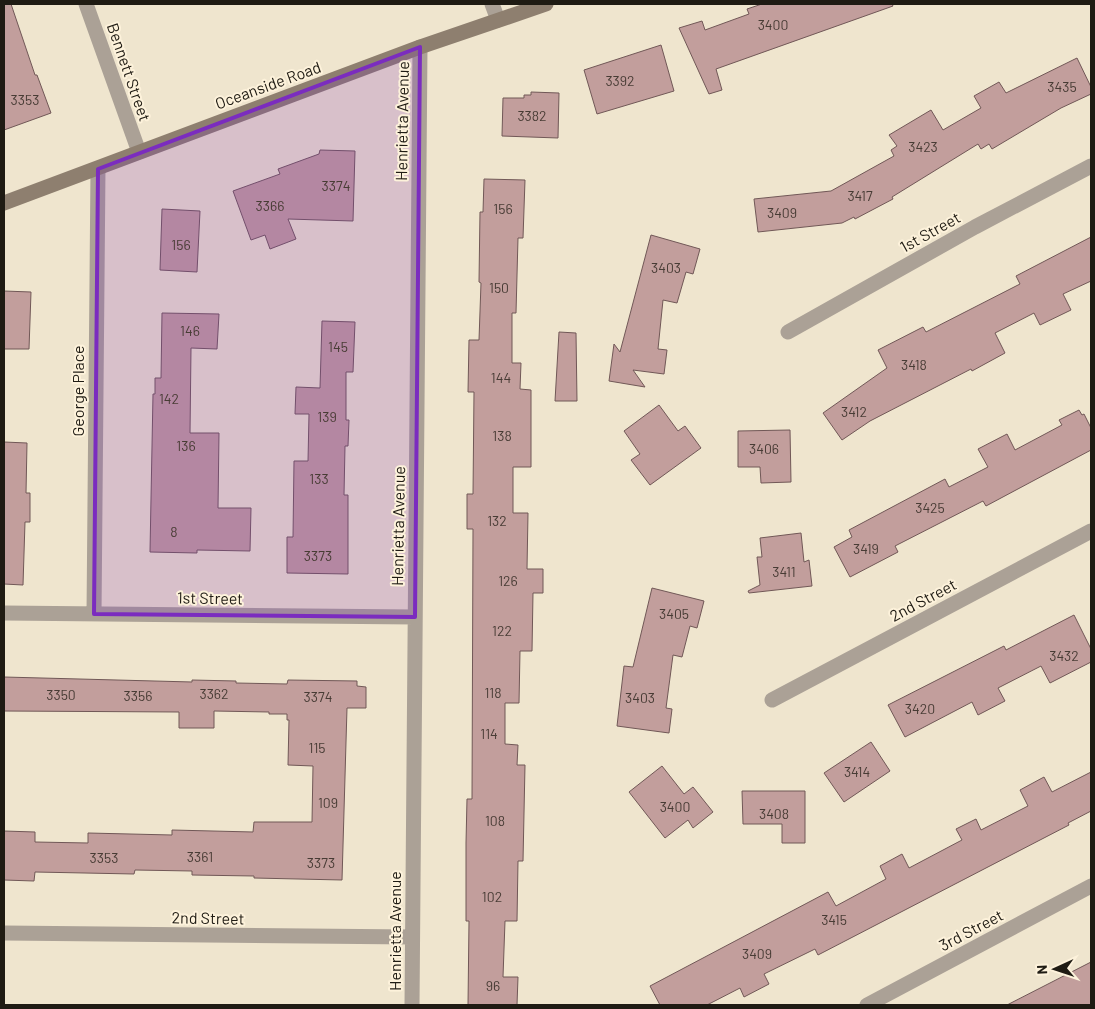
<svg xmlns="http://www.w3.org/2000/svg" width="1095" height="1009" font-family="Barlow,sans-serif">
<rect width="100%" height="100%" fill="#efe5ce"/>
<path fill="#c29e9c" stroke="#715857" d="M4,4H11L35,75H37L51,113L4,130Z
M762,4H892L893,6L716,69L722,90L709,94L679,28L702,21L705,30L749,14L747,9Z
M661,45L674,91L597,114L584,70Z
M1077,58L1091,87V94L1061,108L992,149L989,144L981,149L978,144L892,197L893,199L855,219L854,217L842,223L758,232L754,199L831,191L894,156L891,150L897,146L889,135L931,110L943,130L981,108L974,96L999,82L1006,93Z
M531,92L559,93L558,138L502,136L503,98H524V95H531Z
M320,150L355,151L353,221L288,219L296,239L270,249L265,235L251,240L233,191L280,174L278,169L319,154Z
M484,179L525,180L523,238H518L516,313H512V363H521L520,389L531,390V467H513V513H528L527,569H543V593H533L532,651H520L519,703H505V744L518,745L517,765H525L523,861H518L517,921H505L503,977H518L517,1005H468L469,921H466V843L467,799H472L473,529H467V494H473L474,392H468L469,340H479L481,283L479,282L480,212H483Z
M162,209L200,211L197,272L160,270Z
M651,235L700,249L693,274L686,272L677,303L663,300L658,349L667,350L664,374L633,370L645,387L609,381L614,344L620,352Z
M1091,237V281L1063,294L1071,310L1040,325L1034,313L995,333L1005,353L972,371L971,369L870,421L842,440L823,413L887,368L878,350L923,327L926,332L1020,284L1016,276Z
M4,291L31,292L29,349H4Z
M162,313L219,314L217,349L191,348L190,433H219L218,508H251L250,551L197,550V553L150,552L153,394H155V378H161Z
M322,321L355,322L353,372H346V420H349L348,446H345L344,495H348V574L287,573V537H293L294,461H308L309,414H295L296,387L320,388Z
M559,332L576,333L577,401H555Z
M659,405L678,431L685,426L701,448L650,485L631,460L640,454L624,431Z
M1079,410L1082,415L1084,414L1091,428V450L986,506L983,501L895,546L898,552L850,577L834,547L852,537L849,530L945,479L949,487L988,467L978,449L1007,434L1015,450L1062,425L1059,420Z
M790,430L791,482L761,483L760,467H738V431Z
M4,442L27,443L26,493H30V522H25L23,585L4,584Z
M801,533L804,562L809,560L812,586L749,593L748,591L760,585L757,557H762L760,538Z
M652,588L704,601L697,628L690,626L682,657L673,655L666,708L672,709L669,733L617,726L624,666L633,667Z
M1074,615L1091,649V662L1050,683L1041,666L998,688L1005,701L978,715L972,702L905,737L888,705L1004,646L1006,650Z
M4,677L192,682V680L236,681V683L287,684L288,680L357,681V686L366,687V708H347L342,880L254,878V876L192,875V871L135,870L134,874L35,872L34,881L4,880V831L35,832V842L88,843V833L172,835V830L253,832L254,822H312L313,766L288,765L289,720H287V714H269V712L214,711V728H179V712L4,711Z
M871,742L890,771L844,802L824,773Z
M662,766L684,794L693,787L713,812L693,828L688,820L665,838L629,792Z
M1091,772V811L1068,823L1069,825L818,955L815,949L764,974L769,984L744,997L740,988L707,1005H660L650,986L828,892L836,906L886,879L880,866L902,854L909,868L962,840L956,829L976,819L981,830L1028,806L1020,790L1044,777L1052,792Z
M742,791H805V843H782V824H743Z
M1091,962V1005H1007Z"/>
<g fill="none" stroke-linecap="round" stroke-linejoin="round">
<path stroke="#aba196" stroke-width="15" d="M86,4L139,152
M492,4L498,20
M788,332L975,227L1091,166
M4,613L415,617
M94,614L98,169
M772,700L1091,531
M4,933L412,937
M412,1005L420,47
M867,1005L1091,886"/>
<path stroke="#8e7f6f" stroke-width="15" d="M4,203L420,47L546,4"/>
</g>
<path fill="#7b2cbf" fill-opacity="0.2" stroke="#7b2cbf" stroke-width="4" stroke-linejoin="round" d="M420,47L415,617L94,614L98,169Z"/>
<g text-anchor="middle" stroke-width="4" stroke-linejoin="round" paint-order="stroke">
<g font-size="14" fill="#483c35">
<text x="773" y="30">3400</text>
<text x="620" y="86">3392</text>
<text x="1062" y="92">3435</text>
<text x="25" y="105">3353</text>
<text x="532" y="121">3382</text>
<text x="923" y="152">3423</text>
<text x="336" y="191">3374</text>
<text x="860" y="201">3417</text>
<text x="270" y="211">3366</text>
<text x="503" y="214">156</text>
<text x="782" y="218">3409</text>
<text x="181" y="250">156</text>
<text x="666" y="273">3403</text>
<text x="499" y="293">150</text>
<text x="190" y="336">146</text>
<text x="338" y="352">145</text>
<text x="914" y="370">3418</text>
<text x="501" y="383">144</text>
<text x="169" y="404">142</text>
<text x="854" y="417">3412</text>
<text x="327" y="422">139</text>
<text x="502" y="441">138</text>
<text x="186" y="451">136</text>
<text x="764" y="454">3406</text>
<text x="319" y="484">133</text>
<text x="930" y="513">3425</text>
<text x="497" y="526">132</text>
<text x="174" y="537">8</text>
<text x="866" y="554">3419</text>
<text x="318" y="561">3373</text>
<text x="784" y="577">3411</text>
<text x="508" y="586">126</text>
<text x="674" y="619">3405</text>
<text x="502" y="636">122</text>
<text x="1064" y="661">3432</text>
<text x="493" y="698">118</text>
<text x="214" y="699">3362</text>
<text x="61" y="700">3350</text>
<text x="138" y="701">3356</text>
<text x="318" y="702">3374</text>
<text x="640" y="703">3403</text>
<text x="920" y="714">3420</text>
<text x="489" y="739">114</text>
<text x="317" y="753">115</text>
<text x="857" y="777">3414</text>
<text x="328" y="808">109</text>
<text x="675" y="812">3400</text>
<text x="774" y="819">3408</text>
<text x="495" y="826">108</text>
<text x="200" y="862">3361</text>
<text x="104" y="863">3353</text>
<text x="321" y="868">3373</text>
<text x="492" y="902">102</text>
<text x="834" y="925">3415</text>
<text x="757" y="959">3409</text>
<text x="493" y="991">96</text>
</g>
<g font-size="16" fill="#1f1b13" stroke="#fdf2db">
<text transform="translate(129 72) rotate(71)" y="6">Bennett Street</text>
<text transform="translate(268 85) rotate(-20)" y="6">Oceanside Road</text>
<text transform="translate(402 121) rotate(-89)" y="6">Henrietta Avenue</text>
<text transform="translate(930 232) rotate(-29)" y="6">1st Street</text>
<text transform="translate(78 391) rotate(-90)" y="6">George Place</text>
<text transform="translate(398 526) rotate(-89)" y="6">Henrietta Avenue</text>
<text transform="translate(210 598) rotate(1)" y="6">1st Street</text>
<text transform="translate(923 600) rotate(-28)" y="6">2nd Street</text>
<text transform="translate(208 918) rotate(1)" y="6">2nd Street</text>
<text transform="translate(971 930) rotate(-28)" y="6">3rd Street</text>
<text transform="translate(395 931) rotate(-90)" y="6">Henrietta Avenue</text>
</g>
</g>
<rect width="1095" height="1009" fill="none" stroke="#1f1b13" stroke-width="10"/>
<g transform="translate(1055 969) rotate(267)" stroke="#fdf2db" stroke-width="4" paint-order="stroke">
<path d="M0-4L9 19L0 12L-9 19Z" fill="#1f1b13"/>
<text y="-8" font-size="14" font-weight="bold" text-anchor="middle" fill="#1f1b13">N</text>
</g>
</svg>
